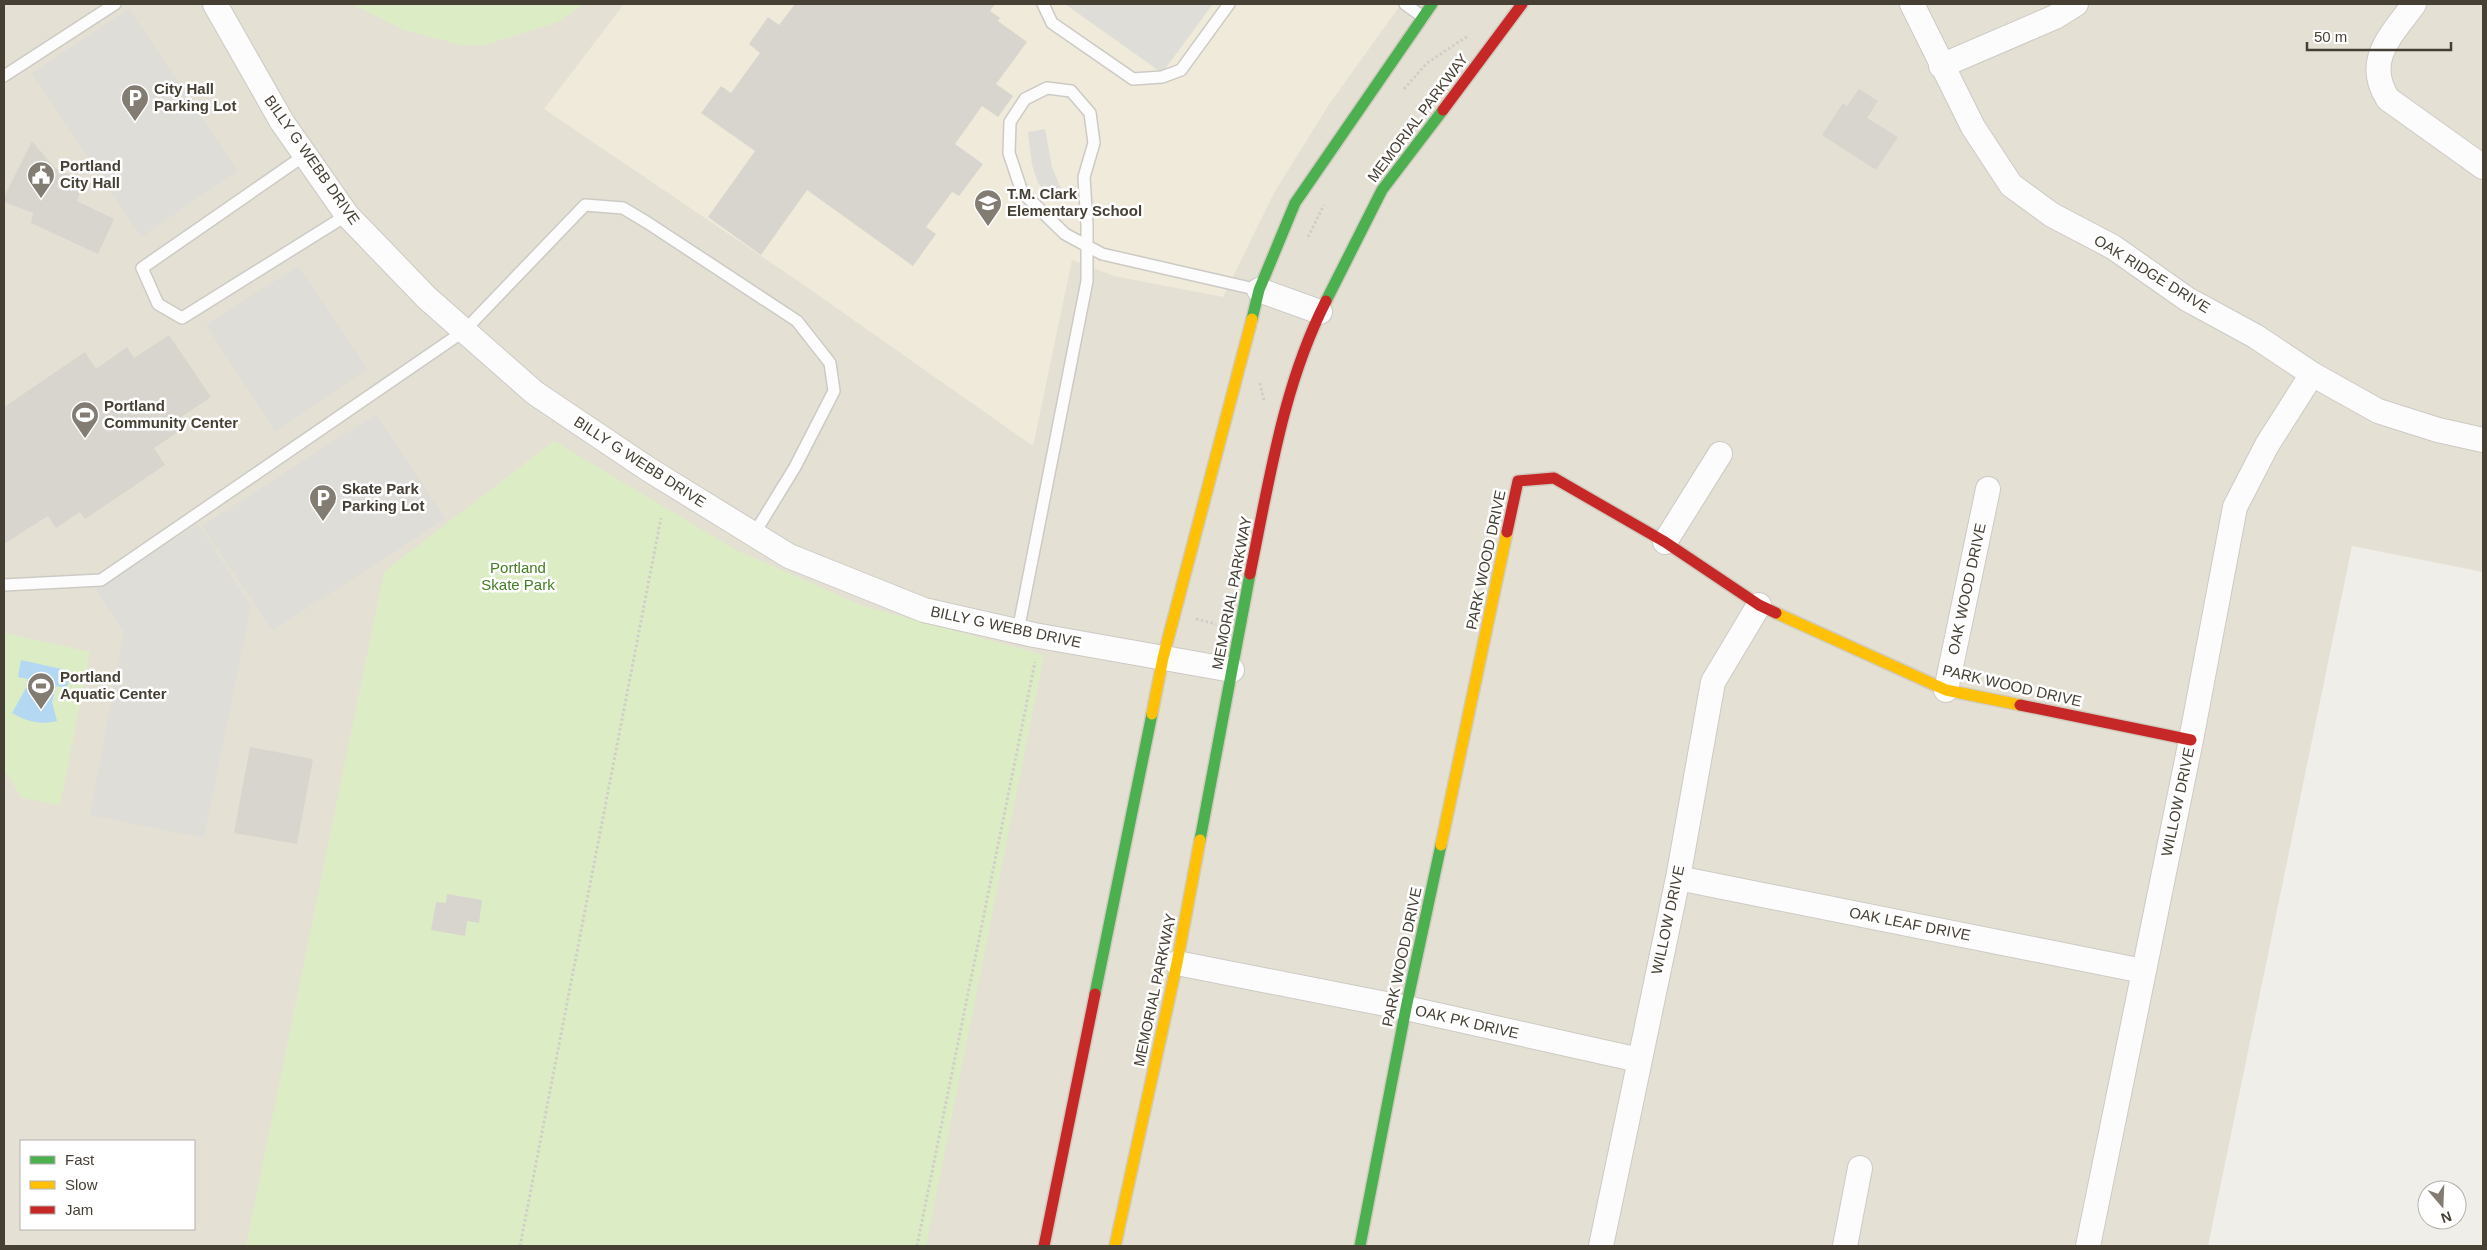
<svg xmlns="http://www.w3.org/2000/svg" width="2487" height="1250" font-family="Helvetica,sans-serif">
<rect width="100%" height="100%" fill="#f0eee8"/>
<path fill="#e5e0d4" fill-rule="evenodd" d="M4,4H2483V572L2352,546L2208,1246H4ZM21,1141H194V1229H21Z"/>
<path fill="#efead9" d="M624,4H1401L1328,106L1274,193L1223,297L1114,276L1072,260L1033,446L801,283L544,109Z"/>
<path fill="#dcedc5" d="M352,4H583L560,21L485,45H461L404,30Z
M554,441L736,550L863,606L1044,655L926,1246H246L384,572Z
M4,633L90,652L60,805L22,798L4,769Z"/>
<path fill="#dfddd8" d="M1065,4H1213L1162,73Z
M129,9L238,171L141,237L32,73Z
M1045,129L1052,167L1062,191L1048,195L1038,183L1032,165L1028,132Z
M298,266L367,369L275,432L206,325Z
M376,414L445,519L272,631L202,526Z
M198,524L251,606L204,838L90,815L124,633L95,589Z"/>
<path fill="#b4d8f2" d="M21,660L71,671L67,688L56,686L52,702L57,721C40,725 28,722 12,713L26,688L28,679L18,677Z"/>
<path fill="#d8d5cf" d="M795,4H995L990,11L1000,18L998,21L1027,42L996,84L1013,96L998,117L982,106L955,144L983,164L959,196L952,192L926,227L936,234L913,266L807,190L761,255L708,217L755,151L701,113L721,86L731,93L760,53L749,44L768,17L779,25Z
M1859,89L1878,101L1867,118L1898,137L1876,170L1822,135L1843,103L1847,106Z
M32,141L55,168L84,181L77,201L114,219L98,254L31,223L33,213L4,202V197Z
M169,335L211,397L174,422L180,431L154,448L165,465L85,519L80,512L56,528L48,516L4,544V407L85,352L96,369L127,347L134,358Z
M250,747L313,759L297,844L234,833Z
M447,894L482,900L479,923L467,921L465,936L431,930L436,902L446,903Z"/>
<g fill="none" stroke-linecap="round" stroke-linejoin="round">
<g stroke="#cccac4" stroke-width="14">
<path id="lane" d="M1043,4L1052,23L1133,79L1162,77L1181,70L1229,4
M1405,4L1423,17
M4,76L115,4
M305,155L142,268L158,304L182,318L347,215
M4,585L101,580L464,331L585,205L623,208L648,223L797,321L830,363L834,391L795,467L754,534
M1018,631L1087,281V225L1084,177L1094,143L1090,113L1071,91L1047,88L1025,99L1010,122L1009,153L1022,192L1065,234L1102,254L1259,290"/>
</g>
<g stroke="#cccac4" stroke-width="26">
<path id="street" d="M215,4L282,122L347,215L427,298L535,393L648,469L789,556L924,610L1034,635L1232,670
M1912,4L1973,127L2011,185L2052,215L2113,247L2187,299L2255,336L2312,374L2378,411L2438,430L2483,440
M2414,4C2392,35 2363,60 2388,99L2483,167
M1941,66L2055,17L2076,4
M1259,290L1320,312
M1665,542L1720,454
M1946,690L1988,489
M1678,878L2143,971
M1177,963L1406,1008L1639,1060
M1601,1246L1678,878L1713,682L1759,605
M1845,1246L1860,1168
M2088,1246L2191,740L2235,507L2267,445L2312,374"/>
</g>
<g stroke="#d0cbbe" stroke-width="14">
<path id="fast" d="M1326,301L1382,190L1443,110
M1252,319L1259,290L1295,203L1432,4
M1200,840L1250,574
M1095,994L1152,714
M1360,1246L1406,1008L1441,845"/>
</g>
<g stroke="#d0cbbe" stroke-width="14">
<path id="slow" d="M1776,613L1946,690L2020,705
M1152,714L1163,658L1252,319
M1441,845L1507,532
M1115,1246L1177,963L1200,840"/>
</g>
<g stroke="#d0cbbe" stroke-width="14">
<path id="jam" d="M1443,110L1522,4
M1507,532L1518,481L1554,478L1665,542L1759,605L1776,613
M1250,574C1269,482 1283,385 1326,301
M2020,705L2191,740
M1044,1246L1095,994"/>
</g>
<path stroke="#d1cec9" stroke-width="3" stroke-dasharray="2.5 2.5" stroke-linecap="butt" d="M1404,89L1427,63L1468,36
M1308,237L1324,205
M1260,383L1264,401
M1196,619L1216,624
M520,1246L661,518
M917,1246L1035,662"/>
<use href="#lane" stroke="#fdfcfc" stroke-width="11"/>
<use href="#street" stroke="#fdfcfc" stroke-width="24"/>
<use href="#fast" stroke="#4caf50" stroke-width="11"/>
<use href="#slow" stroke="#ffc107" stroke-width="11"/>
<use href="#jam" stroke="#c62828" stroke-width="11"/>
</g>
<defs>
<g id="parking-pin" transform="scale(1.4375)"><path d="M0 17L-7.5 6A9.5 9.5 0 1 1 7.5 6Z" fill="#827c72" stroke="#fff"/><path d="M-3.5-5.5H1a3.5 3.5 0 0 1 0 7H-1V5.5H-3.5ZM-1-3.4V-.6H.8a1.4 1.4 0 0 0 0-2.8Z" fill="#fff"/></g>
<g id="civic-pin" transform="scale(1.4375)"><path d="M0 17L-7.5 6A9.5 9.5 0 1 1 7.5 6Z" fill="#827c72" stroke="#fff"/><path d="M-.6-6.5H3V-4.5H.6V-3L4-1V1h2V6H-6V1h2V-1L-.6-3ZM-1.2 2.5V6h2.4V2.5Z" fill="#fff"/></g>
<g id="school-pin" transform="scale(1.4375)"><path d="M0 17L-7.5 6A9.5 9.5 0 1 1 7.5 6Z" fill="#827c72" stroke="#fff"/><path d="M0-5L7-2L0 1L-7-2ZM-4 1L0 2.5L4 1V4Q0 6-4 4Z" fill="#fff"/></g>
<g id="stadium-pin" transform="scale(1.4375)"><path d="M0 17L-7.5 6A9.5 9.5 0 1 1 7.5 6Z" fill="#827c72" stroke="#fff"/><path d="M0-5a6.5 5 0 1 0 0 10a6.5 5 0 1 0 0-10ZM-3.5-1.8h7v3.6h-7Z" fill="#fff"/></g>
</defs>
<g fill-rule="evenodd">
<use href="#parking-pin" x="135" y="98"/>
<use href="#civic-pin" x="41" y="175"/>
<use href="#school-pin" x="988" y="203"/>
<use href="#stadium-pin" x="85" y="415"/>
<use href="#parking-pin" x="323" y="498"/>
<use href="#stadium-pin" x="41" y="686"/>
</g>
<g text-anchor="middle" stroke-width="5" stroke-linejoin="round" paint-order="stroke">
<g font-size="15" font-weight="bold" fill="#463f33" stroke="#fff" text-anchor="start">
<text x="154" y="94">City Hall<tspan x="154" dy="17">Parking Lot</tspan></text>
<text x="60" y="171">Portland<tspan x="60" dy="17">City Hall</tspan></text>
<text x="1007" y="199">T.M. Clark<tspan x="1007" dy="17">Elementary School</tspan></text>
<text x="104" y="411">Portland<tspan x="104" dy="17">Community Center</tspan></text>
<text x="342" y="494">Skate Park<tspan x="342" dy="17">Parking Lot</tspan></text>
<text x="60" y="682">Portland<tspan x="60" dy="17">Aquatic Center</tspan></text>
</g>
<g font-size="15" fill="#463f33" stroke="#fff">
<text transform="translate(1418 118) rotate(-53)" y="5">MEMORIAL PARKWAY</text>
<text transform="translate(312 160) rotate(55)" y="5">BILLY G WEBB DRIVE</text>
<text transform="translate(2152 274) rotate(32)" y="5">OAK RIDGE DRIVE</text>
<text transform="translate(640 462) rotate(33)" y="5">BILLY G WEBB DRIVE</text>
<text transform="translate(1486 560) rotate(-78)" y="5">PARK WOOD DRIVE</text>
<text transform="translate(1967 589) rotate(-78)" y="5">OAK WOOD DRIVE</text>
<text transform="translate(1232 593) rotate(-79)" y="5">MEMORIAL PARKWAY</text>
<text transform="translate(1006 627) rotate(12)" y="5">BILLY G WEBB DRIVE</text>
<text transform="translate(2012 686) rotate(13)" y="5">PARK WOOD DRIVE</text>
<text transform="translate(2178 802) rotate(-78)" y="5">WILLOW DRIVE</text>
<text transform="translate(1668 920) rotate(-78)" y="5">WILLOW DRIVE</text>
<text transform="translate(1910 924) rotate(11)" y="5">OAK LEAF DRIVE</text>
<text transform="translate(1402 957) rotate(-78)" y="5">PARK WOOD DRIVE</text>
<text transform="translate(1155 990) rotate(-78)" y="5">MEMORIAL PARKWAY</text>
<text transform="translate(1467 1022) rotate(13)" y="5">OAK PK DRIVE</text>
</g>
<g font-size="15" fill="#417d21" stroke="#fff">
<text x="518" y="573">Portland<tspan x="518" dy="17">Skate Park</tspan></text>
</g>
</g>
<rect width="2487" height="1250" fill="none" stroke="#463f33" stroke-width="10"/>
<rect x="20" y="1140" width="175" height="90" fill="#ffffff" stroke="#b5b2ad"/>
<rect x="30" y="1156" width="25" height="8" fill="#4caf50" stroke="#b5b2ad"/>
<text x="65" y="1165" font-size="15" fill="#463f33">Fast</text>
<rect x="30" y="1181" width="25" height="8" fill="#ffc107" stroke="#b5b2ad"/>
<text x="65" y="1190" font-size="15" fill="#463f33">Slow</text>
<rect x="30" y="1206" width="25" height="8" fill="#c62828" stroke="#b5b2ad"/>
<text x="65" y="1215" font-size="15" fill="#463f33">Jam</text>
<g transform="translate(2442 1205) rotate(161)"><circle r="24" fill="#ffffff" stroke="#b5b2ad"/>
<path d="M0-4L9 19L0 12L-9 19Z" fill="#827c72"/>
<text y="-8" font-size="14" font-weight="bold" text-anchor="middle" fill="#463f33">N</text>
</g>
<path d="M2307 42v8h144v-8" fill="none" stroke="#463f33" stroke-width="2.5"/>
<text x="2314" y="42" font-size="15" fill="#463f33" stroke="#ffffff" stroke-width="4" paint-order="stroke">50 m</text>
</svg>
